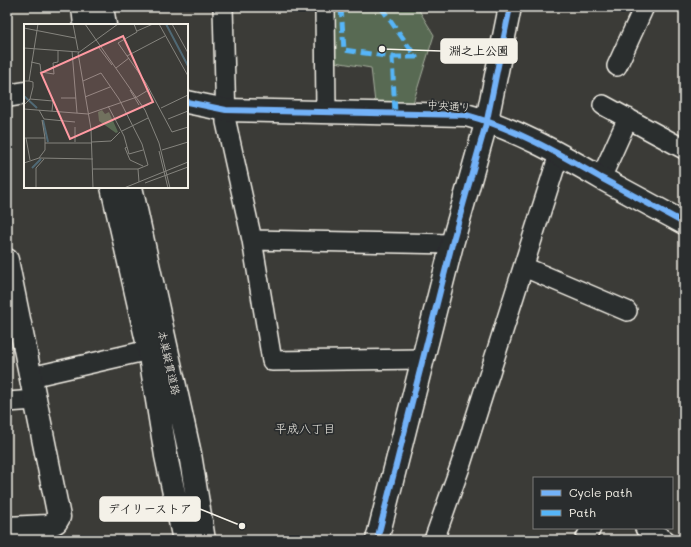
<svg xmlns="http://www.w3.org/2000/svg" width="691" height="547" font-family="Mali,'Klee One',sans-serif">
<rect width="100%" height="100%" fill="#3b3b37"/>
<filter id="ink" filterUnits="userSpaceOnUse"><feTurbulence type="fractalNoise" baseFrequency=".025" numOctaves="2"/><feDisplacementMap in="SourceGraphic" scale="8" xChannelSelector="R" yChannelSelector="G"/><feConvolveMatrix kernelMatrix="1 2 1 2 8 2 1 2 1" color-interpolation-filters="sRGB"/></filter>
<g filter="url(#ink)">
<path fill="#596a53" stroke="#a6ae9e" d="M334,7H417L434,35L413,103H375L371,68L335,62Z"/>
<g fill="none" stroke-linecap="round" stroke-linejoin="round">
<g stroke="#f4f1e8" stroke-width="22">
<path id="minor" d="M223,7L226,122L252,240L272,361L423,359
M325,7L326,113
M617,66L644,7
M603,105L684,149
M601,178L628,118
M252,240L452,244
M524,267L627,311
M31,377L149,350
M7,402L35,400
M645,528L665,540
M434,540L460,467L559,154
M585,540L591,528"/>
</g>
<g stroke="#f4f1e8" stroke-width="25">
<path id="tertiary" d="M7,96L25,93
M187,102L226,110L466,115C514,128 558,153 601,178C629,193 656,208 684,223
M7,260L59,517L56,522L48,526L7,528
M377,540L452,244L487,120L510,7"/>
</g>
<g stroke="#f4f1e8" stroke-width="25">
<path id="primary" d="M83,7L85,25
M102,7L105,25
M112,187L149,350L166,456L184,540
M131,187L190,454L204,540"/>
</g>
<use href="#minor" stroke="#2a2d2e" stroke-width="19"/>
<use href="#tertiary" stroke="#2a2d2e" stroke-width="22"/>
<use href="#primary" stroke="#2a2d2e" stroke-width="22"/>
<path stroke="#56b5f8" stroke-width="5" stroke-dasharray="10 5" stroke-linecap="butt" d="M341,7L344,50L392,57L395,113
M381,7L416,57H392"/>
<g stroke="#2a2d2e" stroke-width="8">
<path id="cycleway" d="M187,102L226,110L466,115C514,128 558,153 601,178C629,193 656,208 684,223
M377,540L452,244L487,120L510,7"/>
</g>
<use href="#cycleway" stroke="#73b2f8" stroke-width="6"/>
</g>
</g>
<g text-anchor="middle" stroke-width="3.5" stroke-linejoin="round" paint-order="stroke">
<g font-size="11" fill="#f4f1e8" stroke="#2a2d2e">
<text transform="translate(449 106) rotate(4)" y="4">中央通り</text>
<text transform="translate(169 363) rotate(77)" y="4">本巣縦貫道路</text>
</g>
<g font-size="12" fill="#f4f1e8" stroke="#2a2d2e">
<text x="305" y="433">平成八丁目</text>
</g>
</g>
<g transform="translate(24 24)">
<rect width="164" height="164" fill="#3b3b37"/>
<path d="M78,86L81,90L85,88L94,108L92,109L75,97L74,88Z" fill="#596a53"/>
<path fill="none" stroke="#506975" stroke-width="2" d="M142,0L164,42M0,72L13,84M19,96L24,118M8,144L17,135"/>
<path fill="none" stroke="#85847e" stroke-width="1" d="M49,0L54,26M61,0L121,86L135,119L146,164M110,0L113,8L94,19L122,59L148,108L164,103M135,0L164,52M148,0L164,29M0,4L51,14M113,7L129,0M0,24L55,28M75,24L88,41M48,27L53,89M103,32L141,12M7,38L16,40L17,48L30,50L29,39L34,38V27M92,44L105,34M0,57H5L14,0M59,57L77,49L95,75L118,120L124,141L114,145M106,66L115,81M61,73L86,63M37,74H52M6,75L29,77L28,87M0,81L6,75L9,63V58L5,57M84,82L100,112L105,130L119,126M137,84L164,71M0,85L64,90L113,73L126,65M15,86L20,95L51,98M144,95L164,87M18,96L21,114M98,107L124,94M0,114H21V126L15,134M2,114L6,136M51,118V103M68,118L87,117L96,108M21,119H68M103,123L101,124L106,136L119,142M138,126L164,118M135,127L144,164M0,139L15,134L69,135M69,145H114L115,158M121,159L164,143M12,164V144L20,135M69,164L67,105L54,29L94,0M100,164L164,138"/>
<path fill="#ff9aa2" fill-opacity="0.15" stroke="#ff9aa2" stroke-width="2" d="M99,12L129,78L46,115L17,49Z"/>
<rect width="164" height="164" fill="none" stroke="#f4f1e8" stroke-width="2"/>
</g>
<path fill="none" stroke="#f4f1e8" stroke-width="1.5" d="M382 49L441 51M242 526L200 509"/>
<g fill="#f4f1e8" stroke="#2a2d2e" stroke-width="1.5">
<circle cx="382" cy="49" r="4"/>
<circle cx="242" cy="526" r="4"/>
</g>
<g fill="#f4f1e8" stroke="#f4f1e8" stroke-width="1.5">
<rect x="441" y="39" width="76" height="24" rx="4"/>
<rect x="100" y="497" width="100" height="24" rx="4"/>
</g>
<g font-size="12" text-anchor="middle" font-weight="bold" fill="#111">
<text x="479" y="55">淵之上公園</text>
<text x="150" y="513">デイリーストア</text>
</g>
<rect width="691" height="547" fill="none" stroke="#2a2d2e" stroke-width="24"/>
<rect x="12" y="12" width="667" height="523" fill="none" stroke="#f4f1e8" stroke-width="1.5" filter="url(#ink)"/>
<rect x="533" y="477" width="140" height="52" fill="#2a2d2e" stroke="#7b7b78"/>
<rect x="541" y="490" width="20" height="6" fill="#73b2f8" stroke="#7b7b78"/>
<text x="569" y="497" font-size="12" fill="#f4f1e8">Cycle path</text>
<rect x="541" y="510" width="20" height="6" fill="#56b5f8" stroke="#7b7b78"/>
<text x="569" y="517" font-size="12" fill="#f4f1e8">Path</text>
</svg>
